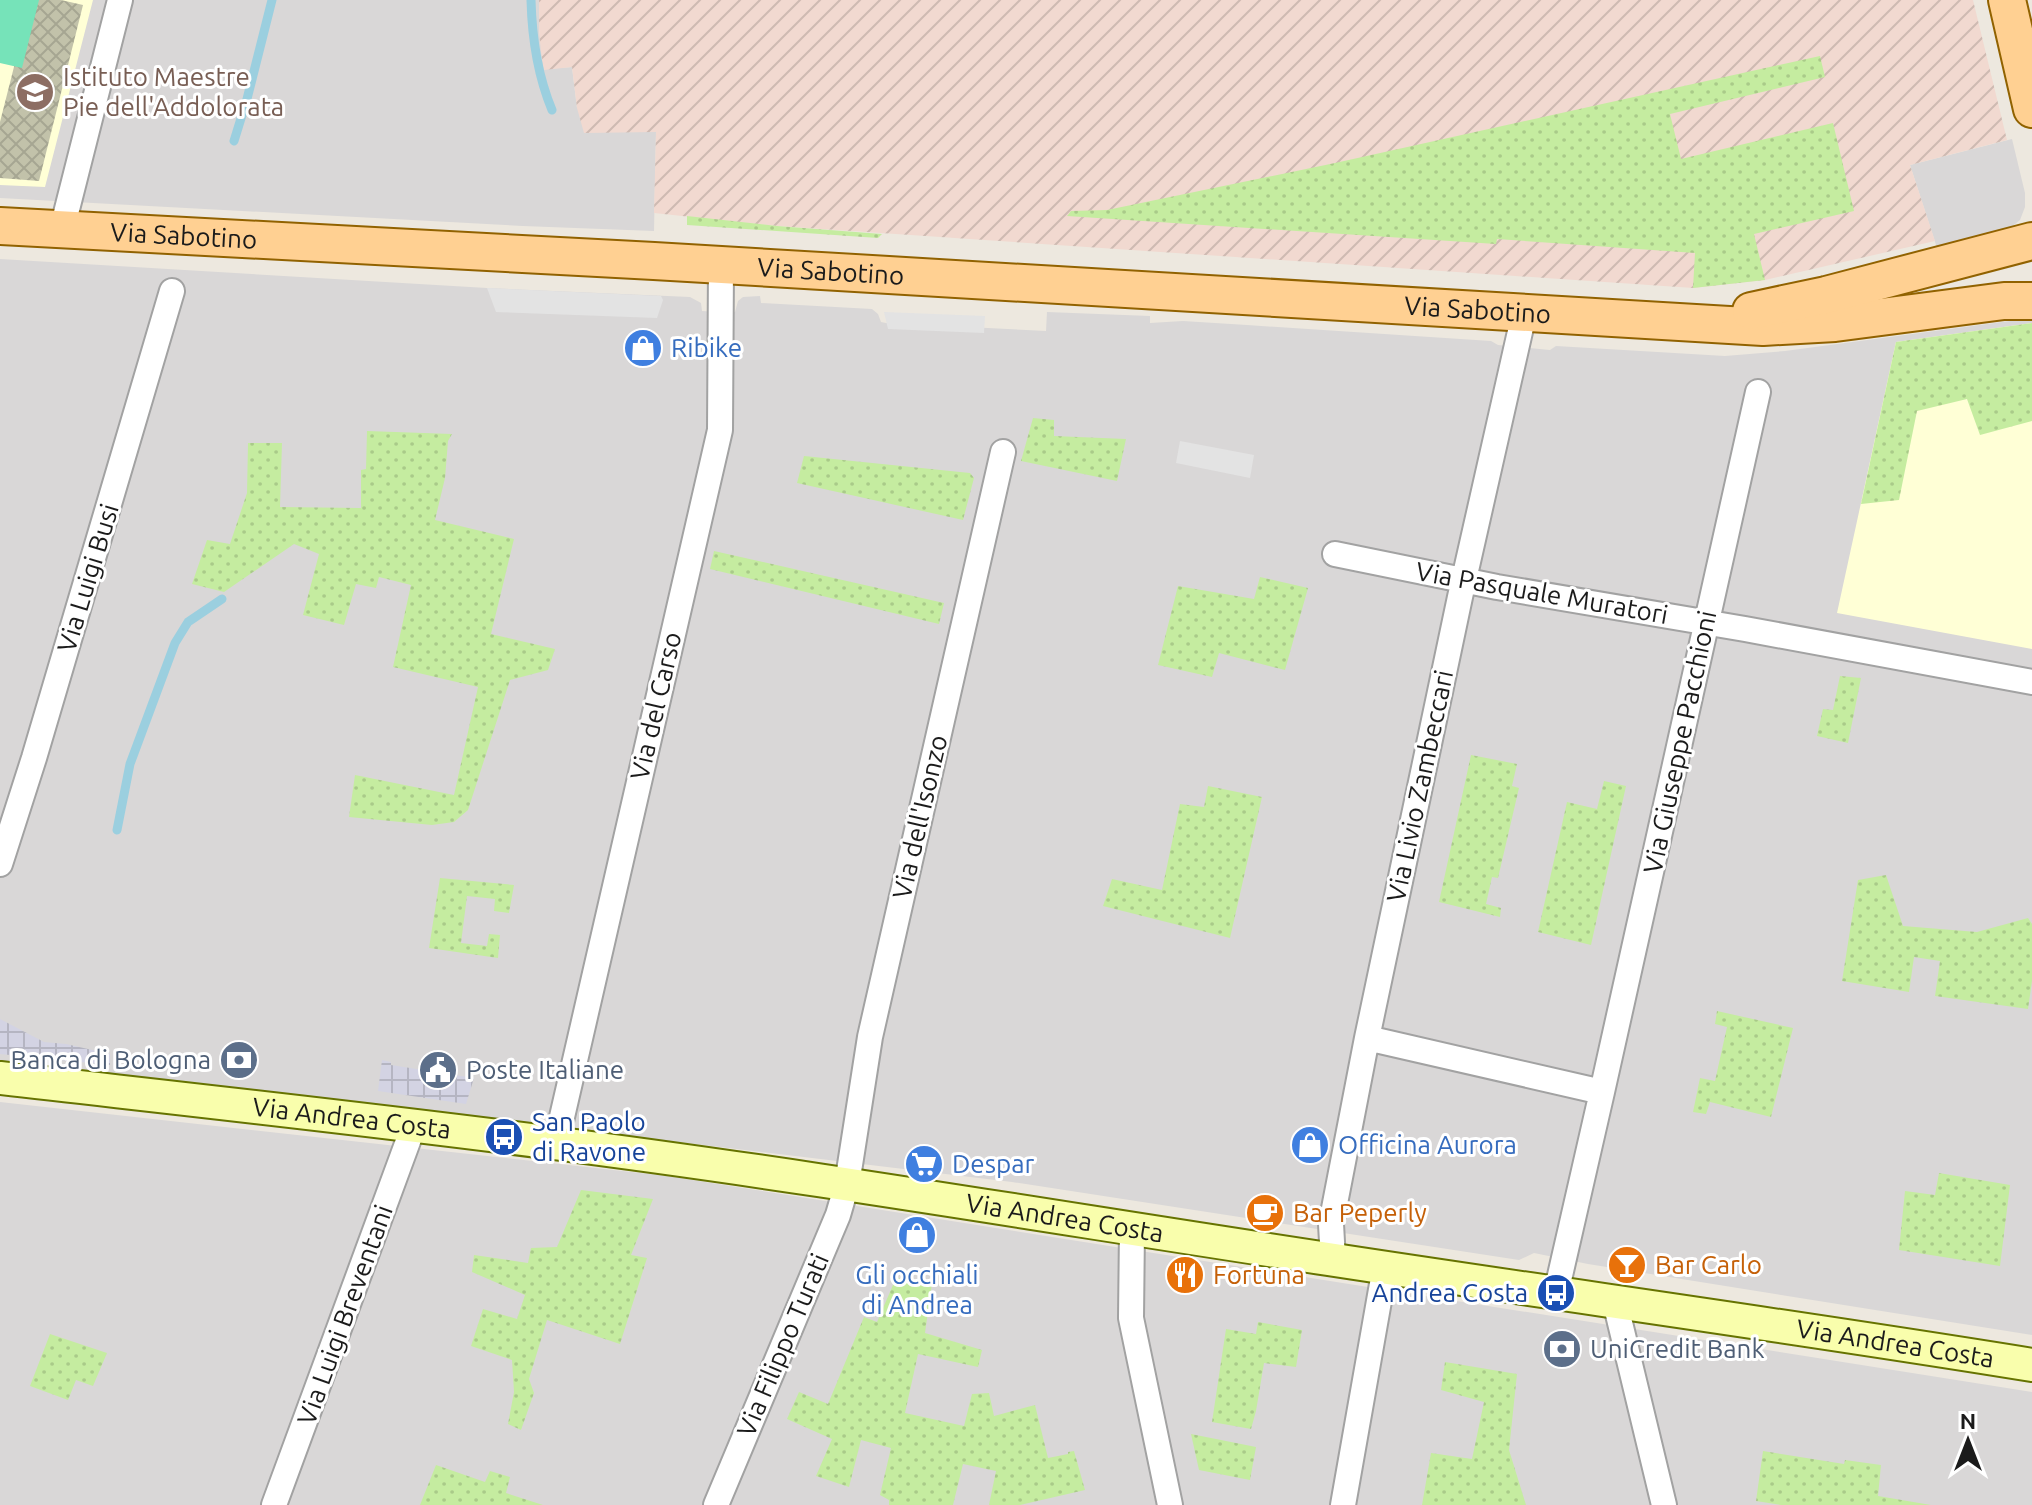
<svg xmlns="http://www.w3.org/2000/svg" width="2032" height="1505" font-family="Ubuntu,sans-serif">
<defs>
<pattern id="military-furrows" width="10" height="10" patternUnits="userSpaceOnUse" patternTransform="scale(2)"><rect width="10" height="10" fill="#f1d9d0"/><path d="M-1 1l2-2M0 10L10 0M9 11l2-2" fill="none" stroke="#cebab2"/></pattern>
<pattern id="construction-cross-hatch" width="8" height="8" patternUnits="userSpaceOnUse" patternTransform="scale(2)"><rect width="8" height="8" fill="#c2c2aa"/><path d="M0 0l8 8M0 8l8-8" fill="none" stroke="#a6a692"/></pattern>
<pattern id="grass-dots" width="8" height="8" patternUnits="userSpaceOnUse" patternTransform="scale(2)"><rect width="8" height="8" fill="#c5eca0"/><path d="M2 2h.1M6 6h.1" fill="none" stroke="#a9ca89" stroke-width="1.8" stroke-linecap="round"/></pattern>
<pattern id="plaza-grid" width="8" height="8" patternUnits="userSpaceOnUse" patternTransform="scale(2)"><rect width="8" height="8" fill="#d3d3e3"/><path d="M0 4h8M4 0v8" fill="none" stroke="#b5b5c2"/></pattern>
</defs>
<rect width="100%" height="100%" fill="#ede8df"/>
<path fill="#d9d7d7" d="M0,0H539V30L544,69L572,67L577,108L656,132L654,231L523,226L0,198Z
M2012,139L2025,193V207L2020,220L2009,229L1938,251L1910,165Z
M0,259L487,288L690,297L701,303L702,311L720,312H735L738,301L743,297L760,296L761,303L872,309L878,314L881,322L886,323L1046,331L1047,312L1150,316V323L1183,321L1247,325L1491,341L1498,345L1550,350L1556,346L1725,356L1785,351L2032,318V1335L1588,1264L1534,1253L1519,1260L1012,1182L269,1093L0,1070Z
M0,1102L667,1176L2032,1392V1505H0Z"/>
<path fill="#ffffd6" d="M0,0H93L45,187L0,185Z
M2032,323V649L1837,613L1896,342Z"/>
<path fill="url(#military-furrows)" d="M539,0H1973L2007,140L1910,165L1935,241L1765,280L1693,288L777,226L654,213L656,132L584,133L577,108L572,67L544,70L541,52L539,30Z"/>
<path fill="url(#construction-cross-hatch)" d="M31,0H61L83,5L39,181L0,178V122Z"/>
<path fill="url(#grass-dots)" d="M1820,56L1825,77L1670,114L1681,159L1833,123L1854,211L1754,234L1765,280L1693,288L1695,253L1497,239L1496,244L1067,216L1071,211L1107,210L1335,163Z
M687,216L777,226L882,234L878,238L687,225Z
M2032,323V421L1980,435L1967,399L1917,411L1899,500L1861,504L1896,342Z
M1033,418L1054,420V436L1126,439L1117,481L1021,461Z
M367,431L452,434L448,441L445,478L435,520L514,539L491,634L555,649L548,670L510,680L468,810L454,822L432,825L349,817L355,775L454,795L478,687L393,667L411,585L379,577L376,588L356,584L344,625L303,615L319,554L294,544L224,592L192,584L207,540L230,544L247,493L248,443H282L280,507L361,508V470L366,469Z
M804,456L970,473L974,478L963,520L797,483Z
M714,551L944,603L939,624L710,569Z
M1260,577L1308,588L1285,670L1219,653L1212,677L1158,665L1178,586L1254,599Z
M1840,676L1861,678L1848,743L1817,736L1823,709L1833,710Z
M1471,755L1517,764L1512,786L1519,788L1498,878L1492,877L1486,904L1501,908L1500,917L1439,902Z
M1604,781L1626,786L1591,945L1538,932L1567,802L1597,809Z
M1208,786L1262,797L1230,938L1103,906L1112,879L1162,890L1180,804L1204,807Z
M1886,875L1903,926L1977,932L2028,918L2032,924V981L2028,1009L1935,996L1940,961L1914,957L1909,992L1842,981L1858,880Z
M440,878L514,885L509,913L494,911L495,899L467,896L461,943L487,946L489,934L500,935L498,958L429,948Z
M1717,1011L1793,1028L1771,1117L1710,1102L1706,1114L1693,1112L1700,1078L1715,1081L1727,1027L1715,1024Z
M1939,1173L2010,1185L2000,1266L1899,1250L1905,1191L1935,1195Z
M581,1190L653,1199L631,1255L647,1258L620,1344L547,1320L529,1379L534,1393L521,1430L508,1424L514,1392L512,1360L471,1346L483,1309L517,1319L525,1295L472,1272L474,1255L528,1263L531,1248L557,1247Z
M896,1278L932,1283L925,1333L982,1350L978,1367L918,1354L905,1413L964,1426L972,1394L989,1393L994,1416L1035,1405L1048,1458L1068,1454V1452L1074,1451L1085,1490L1020,1505H989L996,1471L963,1464L953,1505H889V1500L880,1495L891,1448L861,1440L849,1487L816,1476L832,1439L787,1419L799,1392L828,1404L864,1317L877,1322Z
M1258,1322L1302,1330L1296,1367L1264,1363L1256,1411L1251,1429L1212,1422L1226,1329L1256,1334Z
M50,1334L107,1353L93,1386L76,1380L68,1400L30,1386Z
M1445,1362L1517,1374L1509,1450L1526,1505H1422L1431,1453L1472,1459L1484,1402L1441,1390Z
M1191,1434L1256,1447L1250,1480L1199,1470Z
M1763,1451L1844,1464L1845,1460L1881,1465L1878,1496L1931,1505H1781L1756,1501Z
M436,1465L485,1482L490,1471L510,1477L506,1493L543,1505H420Z"/>
<path fill="#76e3b9" d="M0,0H39L22,68L0,63Z"/>
<path fill="#e3e3e3" d="M487,288L661,296L663,300L657,318L496,312Z
M884,312L985,316L984,333L888,329Z
M1180,441L1254,455L1250,478L1176,463Z"/>
<path fill="url(#plaza-grid)" d="M0,1019L44,1042L66,1044L110,1054V1065L0,1054Z
M382,1060L391,1062V1065L474,1078L466,1104L378,1091Z"/>
<g fill="none" stroke-linecap="round" stroke-linejoin="round">
<path stroke="#9bcfdf" stroke-width="9" d="M531,0C532,39 537,74 552,110
M234,141L247,99L272,0
M117,830L130,764L175,643L188,622L222,599"/>
<g stroke="#a2a2a2" stroke-width="28">
<path id="street" d="M62,229L120,0
M1335,554L1497,587L1745,629L2032,682
M0,864L34,758L172,291
M1367,1038L1602,1092
M556,1143L720,430L721,265
M1132,1229L1131,1318L1170,1505
M1333,1260L1331,1224L1367,1038L1460,597L1524,314
M1556,1293L1602,1092L1758,392
M1615,1302L1664,1505
M274,1505L414,1125
M716,1505L838,1215L847,1184L870,1037L1003,452
M1343,1505L1385,1267"/>
</g>
<g stroke="#667300" stroke-width="36">
<g id="secondary">
<path id="s1" d="M0,1078C184,1099 369,1119 553,1143C812,1176 1070,1220 1328,1259C1563,1295 1798,1327 2032,1365"/>
</g>
</g>
<g stroke="#916200" stroke-width="40">
<g id="primary">
<path d="M2007,0L2032,109"/>
<path id="s2" d="M0,226L654,261L1763,327L1835,323L2004,301H2032"/>
<path d="M1751,311L1826,295L2032,241"/>
</g>
</g>
<use href="#street" stroke="#fff" stroke-width="24"/>
<use href="#secondary" stroke="#f9feac" stroke-width="32"/>
<use href="#primary" stroke="#ffd092" stroke-width="36"/>
</g>
<defs>
<g id="school-disc" transform="scale(2)"><circle r="9.5" fill="#8d6e63" stroke="#fff"/><path d="M0-5L7-2L0 1L-7-2ZM-4 1L0 2.5L4 1V4Q0 6-4 4Z" fill="#fff"/></g>
<g id="shop-disc" transform="scale(2)"><circle r="9.5" fill="#3f7fe0" stroke="#fff"/><path d="M-5-2.5h2.3a2.7 3.5 0 0 1 5.4 0H5L5.5 6h-11ZM-1.5-2.5h3a1.5 2.3 0 0 0-3 0Z" fill="#fff"/></g>
<g id="bank-disc" transform="scale(2)"><circle r="9.5" fill="#5c6f8a" stroke="#fff"/><path d="M-6-4H6V4H-6ZM0-2.3a2.3 2.3 0 1 0 0 4.6a2.3 2.3 0 1 0 0-4.6Z" fill="#fff"/></g>
<g id="civic-disc" transform="scale(2)"><circle r="9.5" fill="#5c6f8a" stroke="#fff"/><path d="M-.6-6.5H3V-4.5H.6V-3L4-1V1h2V6H-6V1h2V-1L-.6-3ZM-1.2 2.5V6h2.4V2.5Z" fill="#fff"/></g>
<g id="bus-disc" transform="scale(2)"><circle r="9.5" fill="#1a4fb4" stroke="#fff"/><path d="M-5-6H5V4H4V6H2V4H-2V6H-4V4H-5ZM-3.5-4V0h7V-4ZM-3.5 1.2v1.5H-2V1.2ZM2 1.2v1.5H3.5V1.2Z" fill="#fff"/></g>
<g id="supermarket-disc" transform="scale(2)"><circle r="9.5" fill="#3f7fe0" stroke="#fff"/><path d="M-6-5.5h2.5l.6 2H6L4.5 2H-2.5L-4.4-4H-6ZM-1.5 3.2a1.3 1.3 0 1 0 .1 0ZM3 3.2a1.3 1.3 0 1 0 .1 0Z" fill="#fff"/></g>
<g id="cafe-disc" transform="scale(2)"><circle r="9.5" fill="#e8710a" stroke="#fff"/><path d="M-5.5-4.5H6V0H3Q3 3.5 0 3.5H-2.5Q-5.5 3.5-5.5 0ZM3-3.2v2h1.7v-2ZM-6 4.5H4V6H-6Z" fill="#fff"/></g>
<g id="bar-disc" transform="scale(2)"><circle r="9.5" fill="#e8710a" stroke="#fff"/><path d="M-6-5H6L.8 .8V4.5H3.5V6h-7V4.5H-.8V.8Z" fill="#fff"/></g>
<g id="restaurant-disc" transform="scale(2)"><circle r="9.5" fill="#e8710a" stroke="#fff"/><path d="M-5-6h1v4h1v-4h1v4h1v-4h1v5L-1.5 .5V6h-2V.5L-5-1ZM5-6V6H3V1.5H1.5Q1.5-4 5-6Z" fill="#fff"/></g>
</defs>
<g fill-rule="evenodd">
<use href="#school-disc" x="35" y="92"/>
<use href="#shop-disc" x="643" y="348"/>
<use href="#bank-disc" x="239" y="1060"/>
<use href="#civic-disc" x="438" y="1070"/>
<use href="#bus-disc" x="504" y="1137"/>
<use href="#shop-disc" x="1310" y="1145"/>
<use href="#supermarket-disc" x="924" y="1164"/>
<use href="#cafe-disc" x="1265" y="1213"/>
<use href="#shop-disc" x="917" y="1235"/>
<use href="#bar-disc" x="1627" y="1265"/>
<use href="#restaurant-disc" x="1185" y="1275"/>
<use href="#bus-disc" x="1556" y="1293"/>
<use href="#bank-disc" x="1562" y="1349"/>
</g>
<g text-anchor="middle" stroke-width="6" stroke-linejoin="round" paint-order="stroke">
<g font-size="26" fill="#785e54" stroke="#fff" text-anchor="start">
<text x="63" y="86">Istituto Maestre<tspan x="63" dy="30">Pie dell'Addolorata</tspan></text>
</g>
<g font-size="26" fill="#1b1b1b" stroke="#fff">
<text dy="9" stroke="none"><textPath href="#s2" startOffset="184">Via Sabotino</textPath></text>
<text dy="9" stroke="none"><textPath href="#s2" startOffset="832">Via Sabotino</textPath></text>
<text dy="9" stroke="none"><textPath href="#s2" startOffset="1480">Via Sabotino</textPath></text>
<text transform="translate(88 578) rotate(-73)" y="9">Via Luigi Busi</text>
<text transform="translate(1542 593) rotate(10)" y="9">Via Pasquale Muratori</text>
<text transform="translate(656 706) rotate(-77)" y="9">Via del Carso</text>
<text transform="translate(1680 742) rotate(-78)" y="9">Via Giuseppe Pacchioni</text>
<text transform="translate(1420 786) rotate(-78)" y="9">Via Livio Zambeccari</text>
<text transform="translate(920 817) rotate(-77)" y="9">Via dell'Isonzo</text>
<text dy="9" stroke="none"><textPath href="#s1" startOffset="354">Via Andrea Costa</textPath></text>
<text dy="9" stroke="none"><textPath href="#s1" startOffset="1074">Via Andrea Costa</textPath></text>
<text transform="translate(345 1315) rotate(-70)" y="9">Via Luigi Breventani</text>
<text dy="9" stroke="none"><textPath href="#s1" startOffset="1914">Via Andrea Costa</textPath></text>
<text transform="translate(783 1345) rotate(-67)" y="9">Via Filippo Turati</text>
</g>
<g font-size="26" fill="#366cbe" stroke="#fff" text-anchor="start">
<text x="671" y="357">Ribike</text>
<text x="1338" y="1154">Officina Aurora</text>
<text x="952" y="1173">Despar</text>
<text x="917" y="1284" text-anchor="middle">Gli occhiali<tspan x="917" dy="30">di Andrea</tspan></text>
</g>
<g font-size="26" fill="#4e5e75" stroke="#fff" text-anchor="start">
<text x="211" y="1069" text-anchor="end">Banca di Bologna</text>
<text x="466" y="1079">Poste Italiane</text>
<text x="1590" y="1358">UniCredit Bank</text>
</g>
<g font-size="26" fill="#164399" stroke="#fff" text-anchor="start">
<text x="532" y="1131">San Paolo<tspan x="532" dy="30">di Ravone</tspan></text>
<text x="1528" y="1302" text-anchor="end">Andrea Costa</text>
</g>
<g font-size="26" fill="#c56008" stroke="#fff" text-anchor="start">
<text x="1293" y="1222">Bar Peperly</text>
<text x="1655" y="1274">Bar Carlo</text>
<text x="1213" y="1284">Fortuna</text>
</g>
</g>
<g transform="translate(1968 1441)" stroke="#ffffff" stroke-width="6" paint-order="stroke">
<path d="M0-6L14 30L0 20L-14 30Z" fill="#1b1b1b"/>
<text y="-12" font-size="22" font-weight="bold" text-anchor="middle" fill="#1b1b1b">N</text>
</g>
</svg>
